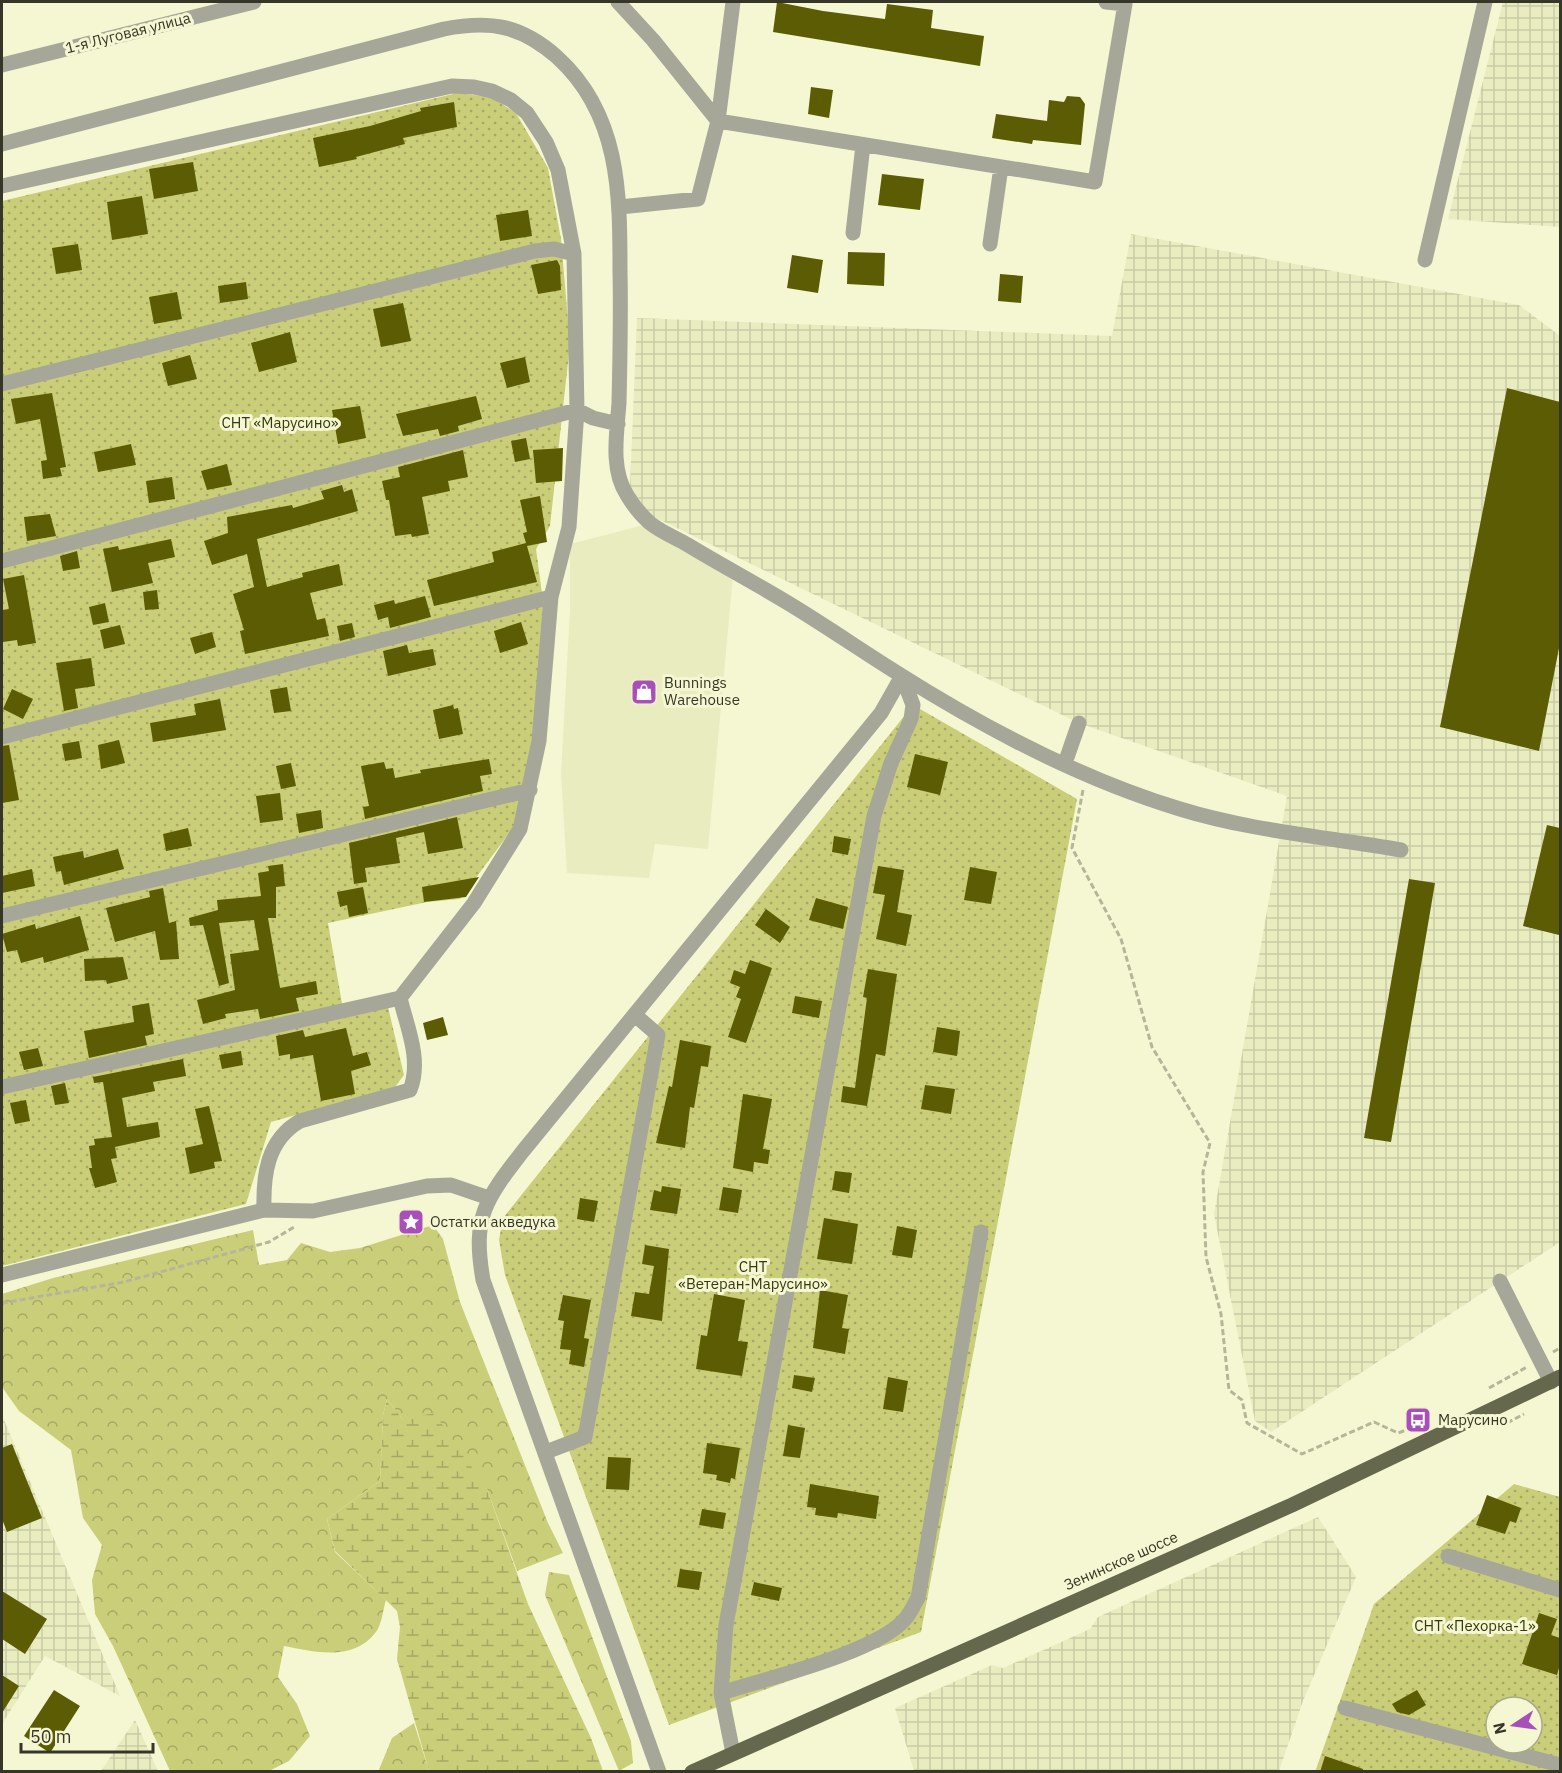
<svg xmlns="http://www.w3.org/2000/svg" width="1562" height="1773" font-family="'IBM Plex Sans',sans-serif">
<defs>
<pattern id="industrial-grid" width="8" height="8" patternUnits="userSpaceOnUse" patternTransform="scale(1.5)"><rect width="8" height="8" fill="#e9ecbf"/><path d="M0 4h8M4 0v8" fill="none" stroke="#c8cba4"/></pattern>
<pattern id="forest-crowns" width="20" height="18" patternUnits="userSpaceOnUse" patternTransform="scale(1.5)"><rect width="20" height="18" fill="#cbce79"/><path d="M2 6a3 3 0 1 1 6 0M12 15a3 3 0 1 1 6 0" fill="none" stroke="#a6a863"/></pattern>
<pattern id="wetland-marsh" width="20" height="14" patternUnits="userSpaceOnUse" patternTransform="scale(1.5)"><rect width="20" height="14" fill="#cbce79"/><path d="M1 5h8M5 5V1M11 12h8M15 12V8" fill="none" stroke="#a6a863"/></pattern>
<pattern id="garden-dots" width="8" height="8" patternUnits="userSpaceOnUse" patternTransform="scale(1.5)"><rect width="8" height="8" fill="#cbce79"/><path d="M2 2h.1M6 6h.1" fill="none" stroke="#a6a863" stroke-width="1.8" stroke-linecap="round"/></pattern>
</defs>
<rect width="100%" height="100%" fill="#f5f7d2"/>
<path fill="#e9ecbf" d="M644,525L733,575L708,849L655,844L649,878L567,873L561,774L570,609V544Z"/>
<path fill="url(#industrial-grid)" d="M1503,2H1560V227L1448,219Z
M1131,234L1519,305L1560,336V1242L1271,1432L1255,1421L1214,1214L1287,796L1079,723L650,515L630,486L637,318L1112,336Z
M2,1415L120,1696L45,1656L2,1724Z
M1318,1517L1356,1577L1303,1701L1279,1771H914L895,1708L992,1665L1003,1668L1048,1648L1090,1629L1098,1617Z
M135,1720L158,1771H101Z"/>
<path fill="url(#forest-crowns)" d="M433,1225L443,1239L460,1302L548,1523L563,1553L517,1571L487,1489L403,1420L387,1399L383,1415L380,1481L327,1519L335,1552L386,1600C383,1609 382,1624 376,1632C353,1662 315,1652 284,1646L278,1677L297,1704L310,1736L289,1761L269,1771H170L113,1646L95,1614L92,1580L102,1545L83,1518L71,1450L19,1411L2,1387V1294L53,1278L253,1230L259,1265L287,1260L301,1243L330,1252L360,1248Z
M549,1572L569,1575L631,1741L633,1763L619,1771L545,1595Z
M414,1723L429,1771L378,1772L392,1738Z"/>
<path fill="url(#wetland-marsh)" d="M387,1399L403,1420L434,1413L487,1489L528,1604L591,1738L603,1771H429L397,1659L400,1627L397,1611L335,1551L327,1519L380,1481L383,1415Z"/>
<path fill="url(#garden-dots)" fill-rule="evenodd" d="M457,93L491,97L516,113L548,168L561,239L570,344L550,526L536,549L544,608L539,706L516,824L460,899L427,902L328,923L344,1015L388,1007L404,1075L395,1087L271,1122L246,1204L2,1266V201Z
M913,705L1077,799L921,1632L669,1725L505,1275L499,1240L503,1218Z
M1514,1484L1560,1497V1771L1315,1772L1374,1604ZM1496,1707H1532V1743H1496Z"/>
<path fill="#5b5c04" d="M777,2L823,11L885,19L887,4L933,10L931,28L984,36L980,66L773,32Z
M811,87L833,90L829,118L808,114Z
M1067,96L1080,97L1085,104L1081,145L1033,140L1032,144L992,138L996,114L1047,121L1049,100L1064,102Z
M454,102L457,127L403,138L405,144L356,157L357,159L319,167L313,138L370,126L421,111L420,108Z
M193,162L198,191L154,199L149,169Z
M882,174L924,179L920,210L878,205Z
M142,196L148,234L112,240L107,202Z
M528,210L532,236L500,241L496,215Z
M78,244L82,270L56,274L52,248Z
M848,252L885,253L884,286L847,284Z
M792,255L823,260L818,293L787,288Z
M557,260L560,266L561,290L538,294L531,265Z
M1000,274L1023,276L1021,303L998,301Z
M246,282L248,299L220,303L218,286Z
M177,292L182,319L154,324L149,297Z
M403,303L411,341L381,347L373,309Z
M290,332L297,362L259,372L251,343Z
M190,355L197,379L168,386L162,363Z
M525,357L530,382L507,388L500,363Z
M1507,388L1560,402V643L1539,751L1440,727Z
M52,393L66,467L60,468L62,476L43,479L41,461L47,460L40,419L16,424L11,399Z
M476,396L482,419L458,426L459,431L440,436L438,429L403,436L396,414Z
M360,406L366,438L338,444L332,410Z
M526,438L530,459L515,462L511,441Z
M131,444L136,465L98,472L94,452Z
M563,448L562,481L536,483L533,450Z
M463,450L468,477L448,481L450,491L422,497L429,534L412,537L411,534L395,536L389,500H386L382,481L400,477L398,467Z
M227,464L232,485L207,490L201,471Z
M172,477L175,499L149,503L146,481Z
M342,485L344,492L352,489L358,511L257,539L267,587L303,577L302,573L339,564L343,585L310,593L317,620L325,618L329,636L245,654L240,631L244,630L233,594L254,587L247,554L212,565L204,541L228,533L227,517L292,505L293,508L324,499L321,491Z
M540,496L547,542L527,546L537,582L434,606L427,580L494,562L492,552L526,543L523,533L527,532L520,500Z
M50,514L56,536L27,541L24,517Z
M171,539L175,557L148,563L153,583L112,592L103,549L118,546L119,550Z
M77,551L80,568L63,571L60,556Z
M24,575L36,643L18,646L17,640L3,642L2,610L9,609L3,579Z
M157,590L159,609L145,610L143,592Z
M425,596L431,617L390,628L388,617L378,620L374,605L394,600L395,604Z
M105,603L109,622L93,625L89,607Z
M521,622L528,644L500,653L494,631Z
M352,623L355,637L340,641L337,626Z
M120,625L125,644L104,649L100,630Z
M212,632L216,647L195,654L190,638Z
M407,645L409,653L433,649L436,665L388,676L383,651Z
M91,658L95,686L75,689L78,708L64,711L56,663Z
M287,687L291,711L274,713L270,690Z
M12,689L33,699L23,719L3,709Z
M220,699L226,730L153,742L150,723L196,715L194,704Z
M453,705L454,709L458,708L463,734L439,739L433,710Z
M119,740L125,763L101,769L98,745Z
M79,741L82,758L65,761L62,744Z
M9,745L19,800L2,803V746Z
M915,754L948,762L940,795L907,787Z
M489,759L492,774L480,776L483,791L365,819L363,807L369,806L361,766L384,762L386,769L393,768L395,778L421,773L420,770Z
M291,763L296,786L281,789L276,766Z
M280,793L283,820L260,823L256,796Z
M321,810L323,828L299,833L296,814Z
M457,817L463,848L428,854L424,832L396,838L400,863L365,868L367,882L354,884L349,843Z
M1547,825L1560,828L1559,935L1523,926Z
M188,828L192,846L166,851L163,834Z
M834,836L851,839L848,855L832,852Z
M118,849L124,869L64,885L61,871L56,872L53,857L83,851L84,858Z
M283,864L285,886L276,887V918H268L280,988L316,981L318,994L296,998L299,1011L260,1019L258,1009L225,1014L226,1018L203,1024L197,1000L235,990L230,954L259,950L254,920L219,923L229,983L219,986L203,925L190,926L189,918L218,910L217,900L261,896L258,873L269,871L268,866Z
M878,866L904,870L897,912L912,915L906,946L876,939L885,895L873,893Z
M970,867L997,872L991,904L964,900Z
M32,869L35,886L2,893V876Z
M479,877L466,897L424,902L422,887Z
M1409,879L1435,883L1391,1142L1364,1138Z
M363,887L368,913L349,917L347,905L340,907L337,892Z
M163,888L169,923L176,921L179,959L160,960L155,931L115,942L106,908L150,897L149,891Z
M816,898L848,907L843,929L809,920Z
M766,909L790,927L780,943L755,925Z
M80,916L89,950L44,963L43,957L21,963L17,950L7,952L2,934L35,924L36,929Z
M123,957L128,979L107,984L106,980L85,981L84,959Z
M750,960L772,968L746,1043L728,1037L741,999L736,997L740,987L730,983L734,970L745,974Z
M868,969L897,974L885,1056L876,1054L867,1106L841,1102L843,1086L855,1088L867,998L863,997Z
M795,996L822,1001L819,1018L792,1013Z
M149,1003L154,1034L145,1036L147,1045L89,1058L84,1031L134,1022L132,1006Z
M443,1017L448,1035L427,1040L423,1023Z
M937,1027L960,1031L957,1056L933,1052Z
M346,1028L353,1056L367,1052L371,1065L351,1071L355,1094L321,1101L313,1055L290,1059V1054L279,1056L276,1036L303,1030L305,1037Z
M680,1040L711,1046L708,1067L701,1066L694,1108L690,1107L685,1148L656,1143L669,1086L672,1087Z
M38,1048L43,1066L24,1070L19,1052Z
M241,1051L243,1065L222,1069L219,1055Z
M183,1059L186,1076L153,1082L155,1091L122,1098L127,1127L158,1122L160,1137L115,1147L117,1158L111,1159L117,1182L95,1188L89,1168H92L89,1146L95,1145L94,1139L112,1137L103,1082L94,1083L93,1077Z
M65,1083L69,1103L55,1105L51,1086Z
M925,1085L955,1089L951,1114L921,1109Z
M743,1094L772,1099L763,1149L770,1150L768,1164L754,1162L753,1172L733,1168Z
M26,1100L30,1121L15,1124L10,1103Z
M209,1106L222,1161L214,1162L215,1168L190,1174L185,1148L203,1144L195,1109Z
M835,1171L852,1173L849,1193L832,1190Z
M662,1186L681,1189L677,1214L650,1210L654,1190L661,1192Z
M723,1187L742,1190L738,1213L719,1210Z
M580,1198L598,1201L594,1222L577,1219Z
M824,1218L858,1224L852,1264L817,1259Z
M897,1226L917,1230L912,1258L892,1255Z
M645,1245L669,1249L662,1321L631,1316L635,1292L649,1294L654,1266L642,1264Z
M820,1290L848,1295L842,1328L849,1329L845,1354L813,1348Z
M714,1294L745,1300L738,1341L748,1342L742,1376L696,1369L701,1335L707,1336Z
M563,1295L591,1300L584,1338L589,1339L584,1367L569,1364L571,1350L560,1349L564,1321L558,1320Z
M794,1375L815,1378L812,1392L792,1388Z
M888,1377L908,1381L903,1412L883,1409Z
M788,1425L805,1428L800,1458L783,1456Z
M707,1443L740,1448L735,1479L731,1478L730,1483L716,1480L717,1475L703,1473Z
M12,1444L42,1518L7,1532L2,1519V1448Z
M608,1457L631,1458L629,1490L606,1489Z
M810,1484L879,1496L876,1519L838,1513L837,1518L815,1515L816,1508L807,1507Z
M1487,1495L1521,1508L1516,1523L1510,1521L1505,1534L1476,1525Z
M702,1509L726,1513L723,1529L699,1525Z
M680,1569L702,1572L699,1590L677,1587Z
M754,1582L782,1588L779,1601L751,1595Z
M2,1591L47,1619L25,1654L2,1639Z
M1539,1613L1557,1619L1551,1635L1560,1638V1664L1557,1675L1522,1664Z
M2,1675L19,1686L2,1713Z
M54,1690L80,1706L50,1753L24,1736Z
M1417,1690L1426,1705L1409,1715L1397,1712L1392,1704Z
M1325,1756L1363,1769V1772H1320Z"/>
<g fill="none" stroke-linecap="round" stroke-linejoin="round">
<path stroke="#b5b699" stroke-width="3" stroke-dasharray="6 3" stroke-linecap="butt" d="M1083,790L1072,848L1121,939L1152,1047L1210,1143L1203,1172L1206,1257L1221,1314L1229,1390L1242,1400L1247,1423L1302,1454L1374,1422L1398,1433L1409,1429
M2,1303L124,1282L269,1242L296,1226
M1553,1352L1560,1348
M1489,1388L1527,1367
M1507,1423L1524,1414"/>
<path stroke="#a6a798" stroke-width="15" d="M618,2L653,40L718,121L1095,182L1125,4L1106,2
M2,65L254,2
M2,144L444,29C490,20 521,25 557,57C620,114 620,193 620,272C621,316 620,359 619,403C617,432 610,469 627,495C633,505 642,516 650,523C661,532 676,538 688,545C721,565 755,583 788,603C826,626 862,651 899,674C983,727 1084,780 1180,809C1251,831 1328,837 1401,850
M2,186L452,86L474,87L492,91L511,100L527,113L546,142L558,170L574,254L577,410L569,527L551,597L539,741L520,829L474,903L400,998L2,1087
M620,207L698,199L718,121L733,2
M853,233L863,145
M990,244L1001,167
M1425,260L1485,2
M2,384L535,251L554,249L574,254
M2,561L577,410L593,418L618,424
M2,737L551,597
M1065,763L1079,723
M2,916L530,790
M264,1210C263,1175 267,1140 300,1121L410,1090C422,1060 407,1027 400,998
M2,1275L264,1210L313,1211L427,1186L451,1185L489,1198
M1500,1281L1551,1382
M546,1452L585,1437L658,1035L635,1015
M1448,1556L1560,1590
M721,1693C765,1679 879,1652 906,1618C911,1612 914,1604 918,1598L981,1232
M1345,1708L1560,1765
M733,1753L721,1693L726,1625L874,816L891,763L911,719L913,705L902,676
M659,1772L483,1280C472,1217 485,1200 523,1151L881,713L902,676"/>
<path stroke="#66684d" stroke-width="15" d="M692,1772L1292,1505L1560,1377"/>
</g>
<defs>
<g id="shop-square" transform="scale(1.35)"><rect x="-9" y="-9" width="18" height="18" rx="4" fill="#a84fba" stroke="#f5f7d2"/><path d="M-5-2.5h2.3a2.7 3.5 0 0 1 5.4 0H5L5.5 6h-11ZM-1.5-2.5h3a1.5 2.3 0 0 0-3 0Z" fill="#fff"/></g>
<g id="sight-square" transform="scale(1.35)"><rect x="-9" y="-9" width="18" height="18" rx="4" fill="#a84fba" stroke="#f5f7d2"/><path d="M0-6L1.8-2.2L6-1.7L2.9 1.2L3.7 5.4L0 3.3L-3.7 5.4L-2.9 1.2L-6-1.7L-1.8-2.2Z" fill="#fff"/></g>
<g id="bus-square" transform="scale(1.35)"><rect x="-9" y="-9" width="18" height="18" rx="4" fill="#a84fba" stroke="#f5f7d2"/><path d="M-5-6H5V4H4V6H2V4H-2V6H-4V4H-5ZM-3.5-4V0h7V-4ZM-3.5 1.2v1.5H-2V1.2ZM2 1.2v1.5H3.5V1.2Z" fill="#fff"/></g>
</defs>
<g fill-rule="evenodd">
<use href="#shop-square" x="644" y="692"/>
<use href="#sight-square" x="411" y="1222"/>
<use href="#bus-square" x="1418" y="1420"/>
</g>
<g text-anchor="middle" stroke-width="6" stroke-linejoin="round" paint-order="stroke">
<g font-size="15" fill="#363628" stroke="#f5f7d2">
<text transform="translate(128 33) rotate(-14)" y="5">1-я Луговая улица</text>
<text transform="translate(1121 1561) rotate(-24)" y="5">Зенинское шоссе</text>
</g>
<g font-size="15" fill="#37380d" stroke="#f5f7d2">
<text x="280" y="428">СНТ «Марусино»</text>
<text x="753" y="1272">СНТ<tspan x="753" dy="17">«Ветеран-Марусино»</tspan></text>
<text x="1475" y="1631">СНТ «Пехорка-1»</text>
</g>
<g font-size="15" fill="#363628" stroke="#f5f7d2" text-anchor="start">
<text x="664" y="688">Bunnings<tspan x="664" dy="17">Warehouse</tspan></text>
<text x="430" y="1227">Остатки акведука</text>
<text x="1438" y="1425">Марусино</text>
</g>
</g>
<rect width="1562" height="1773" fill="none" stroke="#363628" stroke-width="6"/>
<g transform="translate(1514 1725) rotate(257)"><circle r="28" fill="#f5f7d2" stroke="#a9aa8e" stroke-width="1.5"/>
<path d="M0-4.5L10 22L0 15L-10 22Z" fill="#a84fba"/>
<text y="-9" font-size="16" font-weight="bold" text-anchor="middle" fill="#363628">N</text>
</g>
<path d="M21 1743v9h132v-9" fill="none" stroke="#363628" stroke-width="3"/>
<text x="30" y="1743" font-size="18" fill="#363628" stroke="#f5f7d2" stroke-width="4.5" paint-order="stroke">50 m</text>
</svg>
